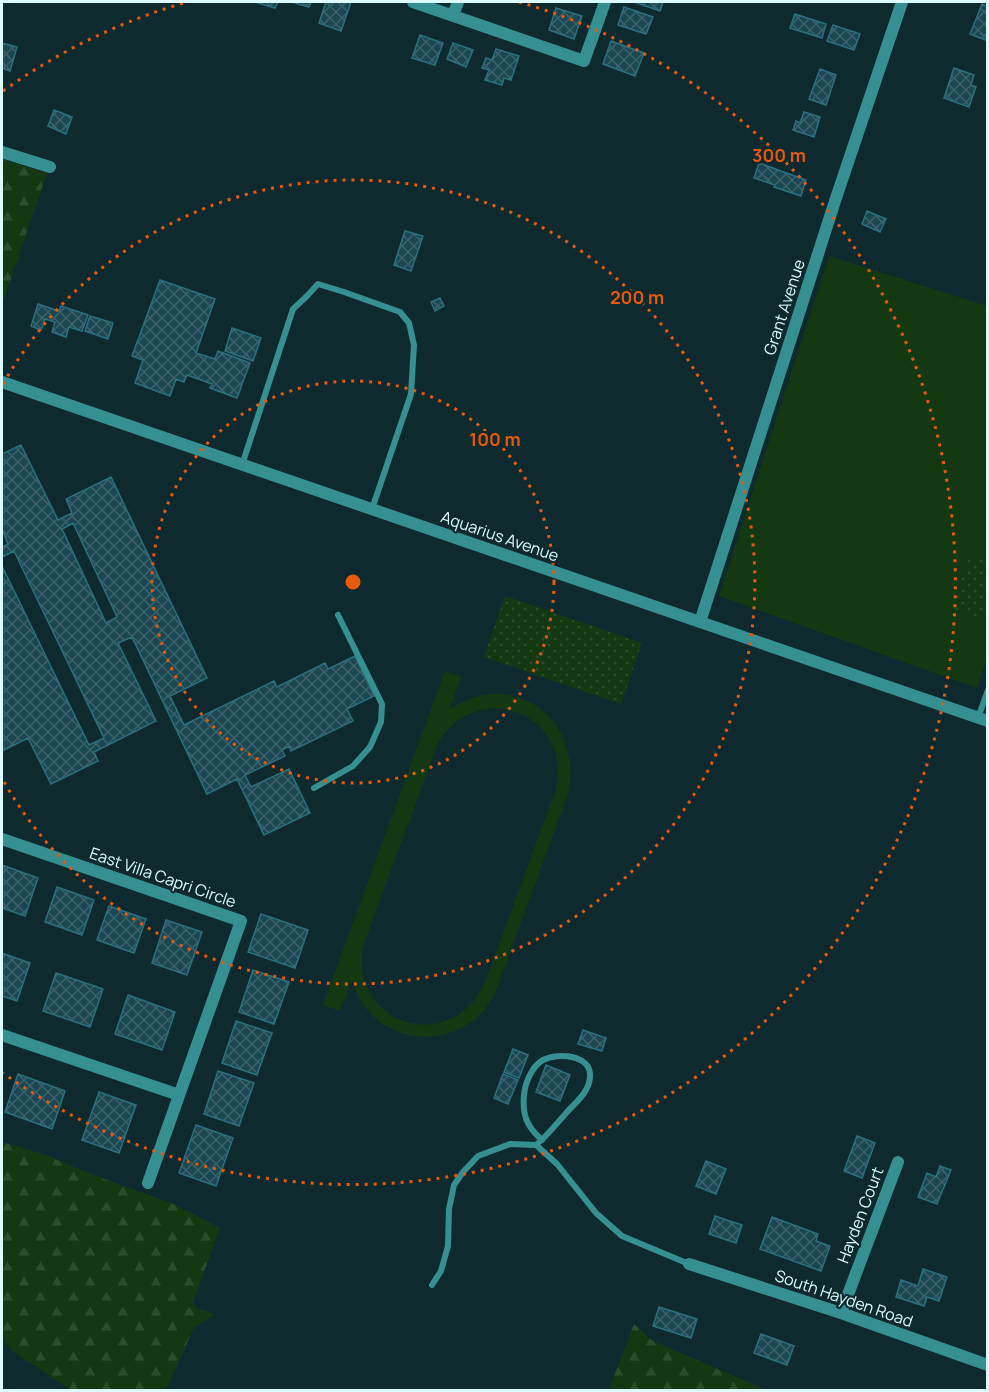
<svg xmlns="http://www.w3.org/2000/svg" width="989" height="1392" font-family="Manrope,sans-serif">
<defs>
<pattern id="forest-firs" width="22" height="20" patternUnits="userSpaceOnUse" patternTransform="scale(1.5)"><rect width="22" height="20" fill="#143912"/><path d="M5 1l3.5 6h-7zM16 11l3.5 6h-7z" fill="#2a4d2a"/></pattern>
<pattern id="park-dots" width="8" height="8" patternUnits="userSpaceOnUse" patternTransform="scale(1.5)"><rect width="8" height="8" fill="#143912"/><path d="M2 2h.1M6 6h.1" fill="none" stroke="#2a4d2a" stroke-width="1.8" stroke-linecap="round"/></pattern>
<pattern id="building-cross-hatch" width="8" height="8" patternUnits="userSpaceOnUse" patternTransform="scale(1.5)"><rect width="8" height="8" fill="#1a4751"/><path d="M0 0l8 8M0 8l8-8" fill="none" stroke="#3b626b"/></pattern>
</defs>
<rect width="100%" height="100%" fill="#0f2a2e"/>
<path fill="#143912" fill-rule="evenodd" d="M829,256L987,306V561L971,555L952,608L987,621V657L977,688L719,596Z
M445,671L461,677L450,709C460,703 469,698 480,696C541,684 583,740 567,797L494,996C490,1002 485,1009 480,1014C450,1045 399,1044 370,1013C361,1003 356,992 352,980L340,1011L323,1005ZM492,708C540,710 566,746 555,792L486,980C455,1055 353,1029 362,949L438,743C451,722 467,711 492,708Z"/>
<path fill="url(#forest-firs)" d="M2,159L47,173L2,305Z
M2,1142L46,1155L83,1171L176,1205L220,1228L193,1302L196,1308L214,1314L193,1329L174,1373L165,1390H71L12,1351L2,1338Z
M634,1324L651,1340L766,1390H609Z"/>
<path fill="url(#park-dots)" d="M970,555L987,561V621L951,608Z
M505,596L642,643L621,704L484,657Z"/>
<path fill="url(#building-cross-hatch)" stroke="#2a707f" stroke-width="1.5" fill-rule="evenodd" d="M255,2H278L275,8Z
M291,2H311L309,7Z
M326,2H351L341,31L319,23Z
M634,2H663L660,11Z
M982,4L988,7V41L970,34Z
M624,7L653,17L646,34L618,25Z
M556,8L582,16L574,39L549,30Z
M795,14L826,24L822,38L790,28Z
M833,25L860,34L854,50L827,41Z
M420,35L443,43L435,65L412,58Z
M611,41L644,53L635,76L603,64Z
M2,43L17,47L10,71L2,68Z
M453,43L473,50L466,67L447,59Z
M496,49L519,56L511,80L504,78L502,85L485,80L489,70L482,68L486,58L492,60Z
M954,68L974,75L971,85L976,87L969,107L944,98Z
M820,69L836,75L826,105L809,99Z
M54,110L72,117L66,134L48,126Z
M804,112L820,117L814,137L793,130L796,121L800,123Z
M759,163L806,180L801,196L774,187L775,185L754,178Z
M867,211L886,219L880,232L862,224Z
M405,231L423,236L411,271L394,265Z
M160,280L215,299L196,353L215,359L218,351L250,363L237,398L210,388L212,384L187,375L184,382L176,379L170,396L135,383L143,360L132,356Z
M440,298L444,306L435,311L431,302Z
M38,304L59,311L61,306L88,315L82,331L69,327L66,337L52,332L55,322L45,319L41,330L31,326Z
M90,316L113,323L108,339L85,331Z
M232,328L261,338L253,361L225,351Z
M21,445L58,520L72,513L66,499L111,477L207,678L170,696L184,725L274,681L277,687L325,663L328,669L355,656L374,696L347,709L353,721L291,751L289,746L282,750L285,756L245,775L251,787L289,769L310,813L264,835L237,779L207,794L132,637L118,643L156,721L94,752L98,761L51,784L28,738L2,751V684H3L2,682V566L89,745L104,738L14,551L2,557V547L8,544L2,529V454ZM73,523L117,617L106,623L62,529Z
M2,865L38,878L25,916L2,908Z
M57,887L94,900L82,935L45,922Z
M109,906L146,919L134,953L97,940Z
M261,914L308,930L295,968L248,952Z
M166,920L202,932L187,975L152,963Z
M2,953L30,963L17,1001L2,996Z
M253,970L289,982L274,1024L239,1012Z
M56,973L103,989L90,1027L43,1011Z
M128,995L175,1012L162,1050L115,1034Z
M236,1021L272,1033L257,1075L222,1063Z
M583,1030L606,1038L602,1051L578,1044Z
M513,1049L528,1055L519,1078L504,1072Z
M546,1065L570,1075L560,1101L536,1092Z
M218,1071L254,1083L239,1126L204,1114Z
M18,1074L65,1091L52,1129L5,1112Z
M503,1074L518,1080L508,1104L494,1098Z
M99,1092L136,1105L119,1153L82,1140Z
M196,1125L233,1138L216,1186L179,1173Z
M857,1136L875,1143L862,1178L844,1171Z
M706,1161L726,1169L716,1194L696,1186Z
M940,1166L951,1170L937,1204L918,1197L927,1173L936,1177Z
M715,1216L742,1225L736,1243L709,1234Z
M772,1217L818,1234L816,1241L830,1246L821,1271L760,1249Z
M923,1269L947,1277L939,1301L927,1297L924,1306L896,1297L901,1280L918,1286Z
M659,1307L697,1319L691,1338L653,1326Z
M761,1334L794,1346L787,1365L754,1353Z"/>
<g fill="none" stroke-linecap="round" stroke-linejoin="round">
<path stroke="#369091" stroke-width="6" d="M242,465L293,309L306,297L318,284L344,292L400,312L409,323L414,345L411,394L372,509
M978,718L988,690
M314,788L353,766L370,747L381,722L382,704L338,615
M536,1145C548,1135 557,1123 568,1111C577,1101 589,1092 590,1077C592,1055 558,1052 543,1060C532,1066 525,1083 524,1095C522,1115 527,1127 542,1140
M432,1285L441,1271L448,1246L449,1209L454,1185L463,1172L478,1156L510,1144L536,1145L557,1164L596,1213L622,1236L689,1264"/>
<path stroke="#369091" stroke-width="12" d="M413,2L584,61L605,2
M453,15L458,2
M2,152L50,167
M700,622L835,201L902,2
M2,839L241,921L148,1183
M2,1035L179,1095
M689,1264L841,1313L988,1365
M841,1313L898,1162"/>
<path stroke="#369091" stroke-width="12" d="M2,382L988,721"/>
</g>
<g fill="none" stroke="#e8590c" stroke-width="3" stroke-dasharray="3 6">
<circle cx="353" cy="582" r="201"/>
<path d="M3 384A402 402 0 1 1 3 780"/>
<path d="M3 91A603 603 0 0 1 187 2M519 2A603 603 0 1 1 3 1073"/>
</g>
<g text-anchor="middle" stroke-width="4.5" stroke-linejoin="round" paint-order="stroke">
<g font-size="16" fill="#dcfcff" stroke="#0f2a2e">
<text transform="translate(784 307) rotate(-72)" y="6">Grant Avenue</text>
<text transform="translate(500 536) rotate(19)" y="6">Aquarius Avenue</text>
<text transform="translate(163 877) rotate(19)" y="6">East Villa Capri Circle</text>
<text transform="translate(860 1215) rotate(-69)" y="6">Hayden Court</text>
<text transform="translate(844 1298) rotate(19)" y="6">South Hayden Road</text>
</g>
</g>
<circle cx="353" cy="582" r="9" fill="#e8590c" stroke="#0f2a2e" stroke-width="3"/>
<g font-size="18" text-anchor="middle" font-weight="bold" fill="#e8590c" stroke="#0f2a2e" stroke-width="4.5" stroke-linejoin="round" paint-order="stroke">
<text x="779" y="162">300 m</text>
<text x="637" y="304">200 m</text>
<text x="495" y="446">100 m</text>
</g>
<rect width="989" height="1392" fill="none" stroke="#dcfcff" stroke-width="6"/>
</svg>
